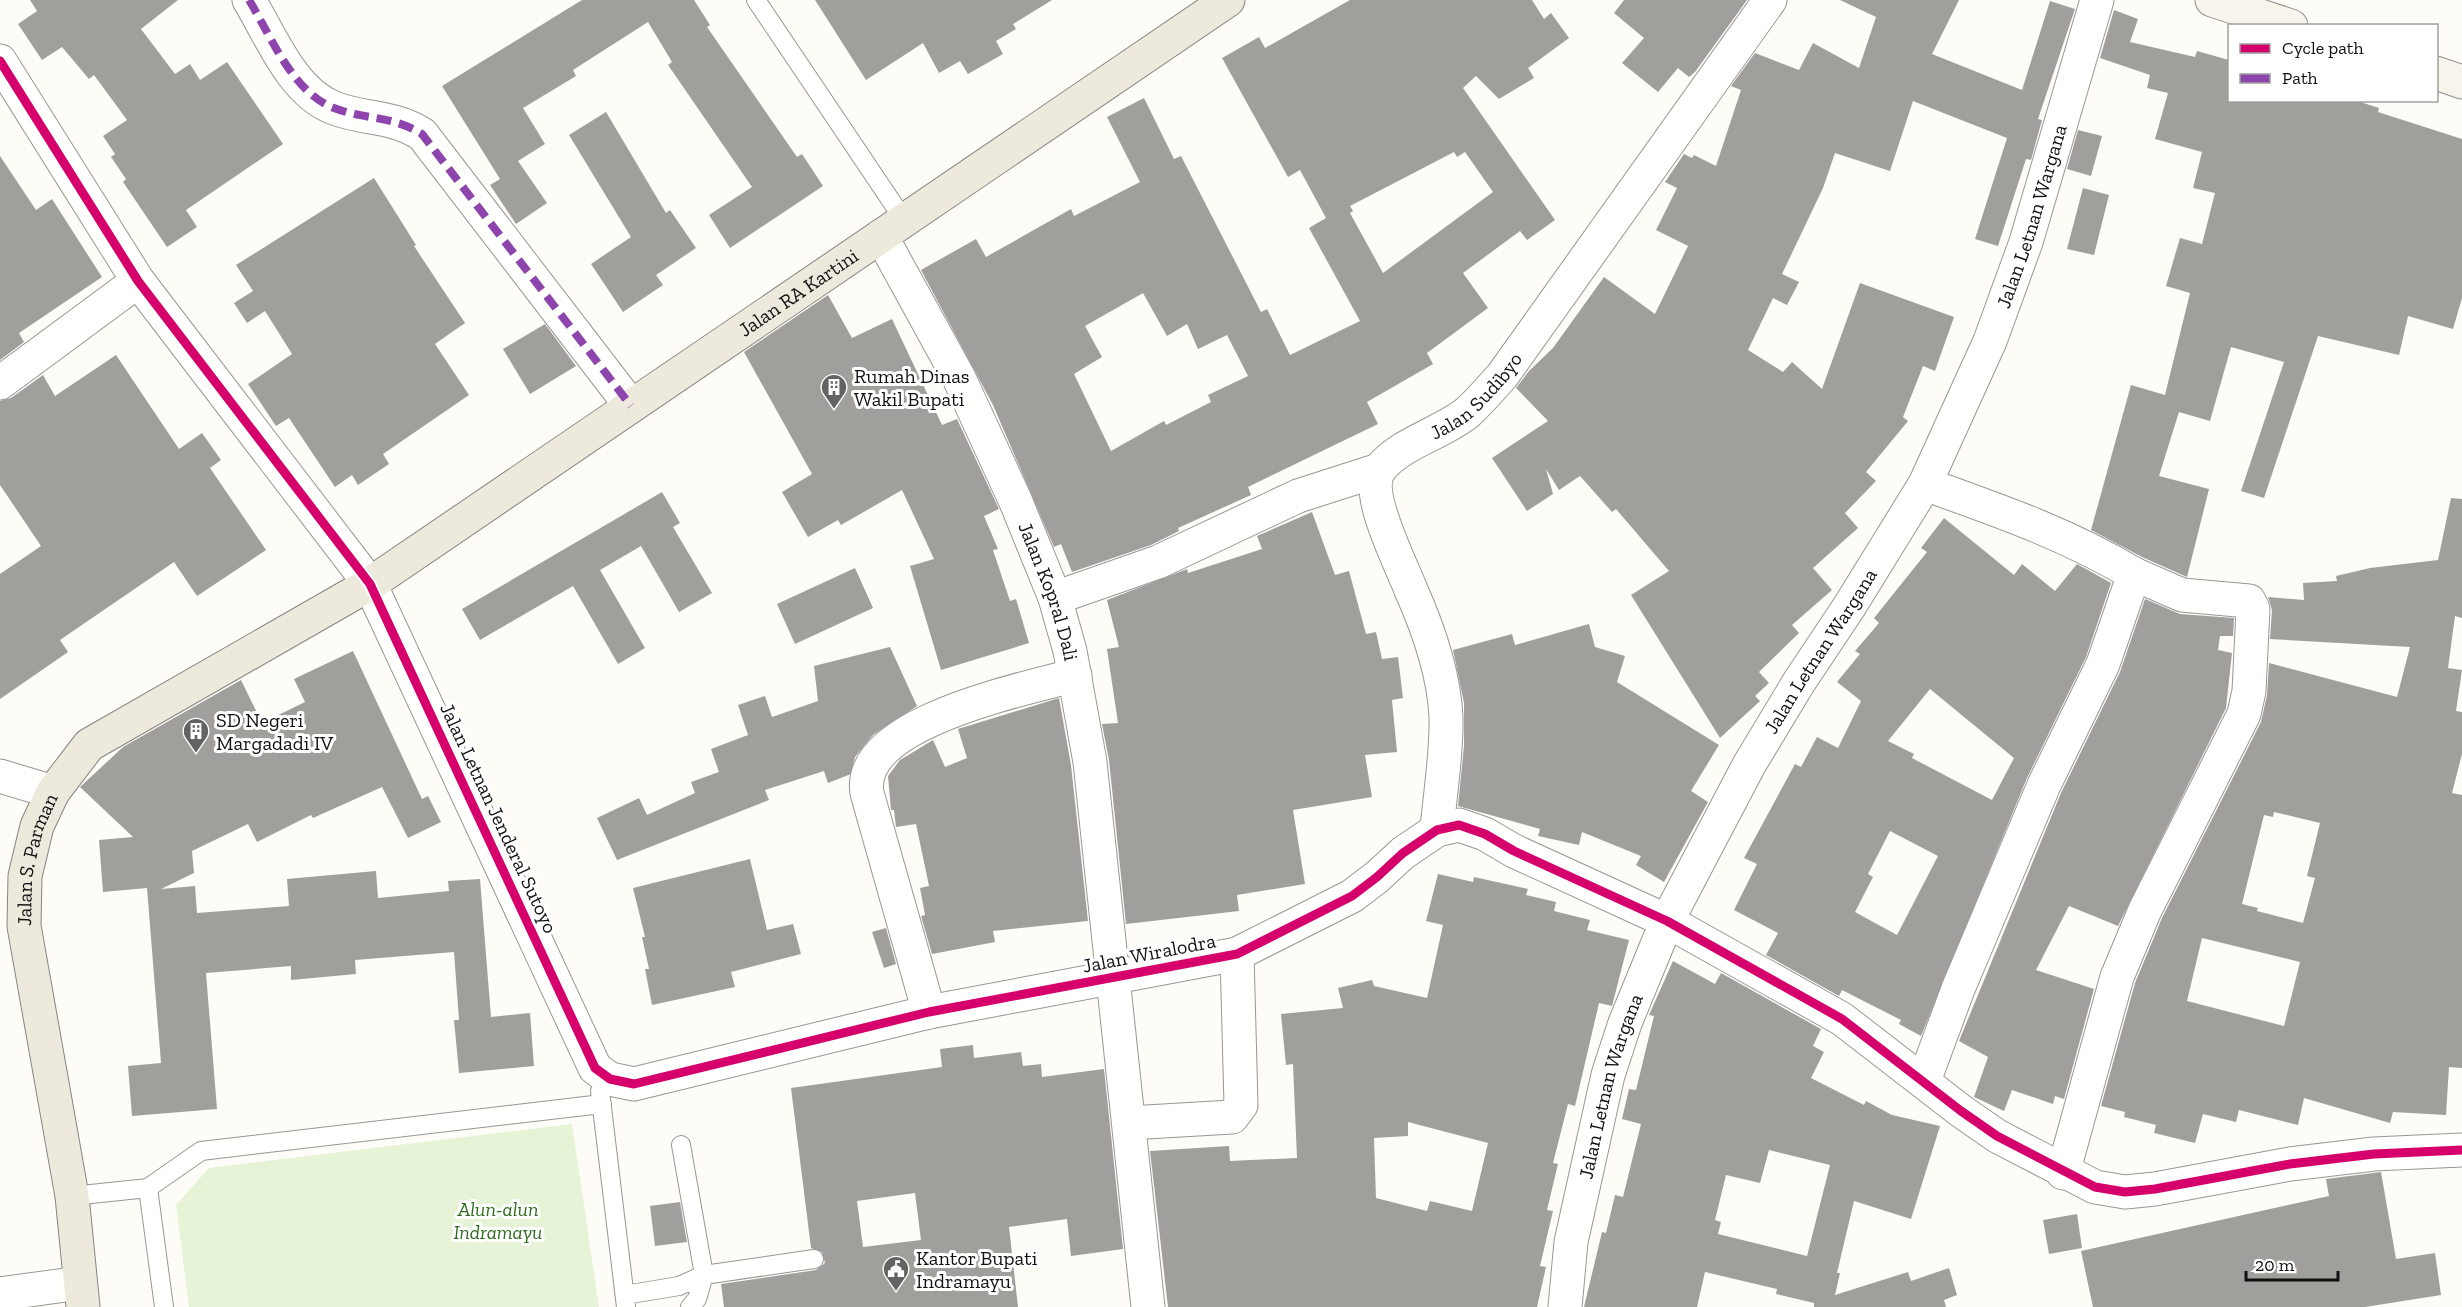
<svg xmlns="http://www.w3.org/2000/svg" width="2462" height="1307" font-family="'Zilla Slab',serif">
<rect width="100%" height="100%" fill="#fdfcf7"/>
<path fill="#e7f3d7" d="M572,1124L599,1307H189L176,1205L209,1168Z"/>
<path fill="#a19f9c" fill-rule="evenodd" d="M30,0H178L141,29L175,74L190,64L200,80L227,62L283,144L186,210L197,227L167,247L123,182L126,179L111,157L115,154L103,136L127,120L94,75L89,79L62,47L42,60L18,24L37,11Z
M582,0H694L710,25L707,27L797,157L802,154L823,186L730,248L709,215L752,187L668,65L672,62L648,22L573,70L576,76L523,108L545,144L518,161L547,203L516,224L490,185L500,179L442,86Z
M815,0H1052L1013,24L1016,29L996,41L1003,54L968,74L960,61L939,73L923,43L866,80Z
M1350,0H1532L1544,19L1551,13L1569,38L1528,68L1534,78L1499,99L1476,76L1463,88L1555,220L1527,240L1520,231L1463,273L1488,308L1427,353L1433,364L1367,402L1378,424L1248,487L1251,495L1178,528L1179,531L1151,545L1072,572L1061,544L1054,547L993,405L921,270L976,239L986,257L1071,209L1074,216L1140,182L1107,117L1144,98L1174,159L1181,156L1261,312L1267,309L1290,355L1360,321L1309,228L1326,218L1300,170L1288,177L1222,58L1259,37L1265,48ZM1454,152L1457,157L1465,152L1493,192L1383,273L1350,213L1353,211L1350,206ZM1143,293L1167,336L1187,324L1198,349L1227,335L1248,376L1208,395L1211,402L1166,425L1164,421L1111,451L1074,374L1102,357L1085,326Z
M1624,0H1747L1695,72L1689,77L1678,68L1658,92L1622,63L1644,38L1614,13Z
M1840,0H1959L1932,54L2022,90L2050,1L2075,9L2038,119L2042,120L2031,160L2026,159L1998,246L1975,239L2007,138L1913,101L1890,171L1835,153L1823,188L1782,274L1799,282L1787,305L1773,298L1748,350L1783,372L1792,362L1822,389L1860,283L1954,317L1935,371L1923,366L1903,417L1908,421L1866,472L1876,481L1845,513L1858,528L1813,568L1832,590L1792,625L1799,633L1759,672L1769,683L1755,696L1760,701L1720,738L1631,595L1669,571L1616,509L1612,512L1580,476L1559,490L1546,469L1553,494L1527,511L1492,458L1548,421L1516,388L1529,371L1553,348L1604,277L1655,314L1688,246L1656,230L1677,188L1665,182L1684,154L1692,158L1694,155L1716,166L1741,90L1731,86L1755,53L1799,70L1813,43L1859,68L1876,17Z
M2114,10L2138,19L2130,42L2195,57L2197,51L2229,60V100H2354L2379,108L2378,112L2462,139V298L2453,329L2408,316L2399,355L2318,336L2264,498L2241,491L2284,362L2231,347L2210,421L2179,412L2159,476L2209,489L2187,577L2142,557L2091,530L2131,385L2165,395L2190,293L2166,286L2180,238L2202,244L2215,193L2193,188L2202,152L2155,139L2168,93L2147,88L2150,75L2100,58Z
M606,112L666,213L670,210L696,248L656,275L663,285L623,312L591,264L631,237L569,135Z
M2078,130L2102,136L2091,176L2067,169Z
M0,156L36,210L52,199L102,277L19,333L24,342L0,360Z
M374,178L416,245L414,246L465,323L435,344L469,395L383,454L389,464L358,485L352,475L335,487L289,418L276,426L248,384L292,354L265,311L247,323L234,303L253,291L236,265Z
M2083,188L2109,195L2094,255L2067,249Z
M828,295L852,338L892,319L942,425L957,419L999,509L984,516L998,549L993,550L1010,601L1016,599L1029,643L941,670L910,566L934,559L902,490L841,525L838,520L808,537L782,492L812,474L744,352Z
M545,324L576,366L530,394L503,349Z
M116,355L179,449L202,433L221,460L210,468L266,550L197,596L174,562L60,640L68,652L0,699V574L41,546L0,485V401L11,398L43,375L55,396Z
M662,492L680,523L673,527L712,593L679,612L641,546L600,570L645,648L618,664L573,586L480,640L462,609Z
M2451,498L2462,499V618L2455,616L2448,668L2462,670L2456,711L2462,712V754L2452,793L2462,795V1068L2449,1067L2446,1115L2393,1112L2390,1123L2304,1098L2298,1125L2239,1110L2236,1122L2203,1114L2195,1143L2154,1133L2156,1125L2124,1117L2125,1112L2101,1106L2135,983L2162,918L2261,722L2267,695L2269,663L2397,697L2410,647L2270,639L2272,610L2268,597L2304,600L2303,583L2337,581L2336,576L2370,568L2438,560ZM2274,812L2320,823L2307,876L2315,878L2303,923L2257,911L2258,908L2242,904L2264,815L2273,817ZM2202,938L2300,962L2284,1026L2187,1001Z
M1312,512L1335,575L1349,571L1366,634L1376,632L1382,659L1398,657L1403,698L1392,700L1397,752L1365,755L1372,797L1293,810L1305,884L1237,895L1239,911L1126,924L1109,760L1102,724L1118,723L1107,649L1119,647L1107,600L1187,569L1188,573L1262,549L1257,536Z
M1944,518L2014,575L2022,564L2055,591L2077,564L2111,583L2086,657L2027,778L1921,1036L1899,1024L1901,1020L1842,990L1839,996L1766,955L1778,933L1734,910L1757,864L1744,858L1795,764L1801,767L1817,737L1838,748L1861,701L1837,682L1860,654L1855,651L1879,623L1874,618L1927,552L1921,548ZM1930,689L2014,758L1992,800L1912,758L1914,754L1888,741ZM1890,831L1938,856L1897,935L1855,912L1873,877L1868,874Z
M855,568L873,608L795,644L777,604Z
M2145,599L2180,614L2234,618L2233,636H2220L2218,650L2232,653L2226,708L2118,926L2069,906L2036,970L2094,989L2064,1099L2055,1096L2053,1104L2012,1090L2004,1111L1974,1097L1988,1057L1959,1041L2061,793L2120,672Z
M1589,624L1595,647L1625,656L1617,682L1719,745L1691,791L1708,802L1664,882L1636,865L1641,856L1582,832L1579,845L1538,836L1540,829L1458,806L1464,746V703L1453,650L1512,634L1515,645Z
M890,647L917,706L873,735L855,757L851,774L828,783L824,771L765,790L769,800L617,860L597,818L639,798L647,815L695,793L691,782L719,772L711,749L748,735L738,705L765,696L772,717L818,701L814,666Z
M353,651L422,799L428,796L441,822L408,838L382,787L313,818L311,815L257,842L248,824L192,851L194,873L161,889L195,886L197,913L289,906L287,879L376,871L378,898L449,891L448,881L480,879L491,1017L530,1013L534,1066L459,1073L454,1020H459L454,952L355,960L356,974L291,980V966L206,973L217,1109L132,1116L128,1066L161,1063L147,888L103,892L99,840L133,837L80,787L123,747L241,680L262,723L305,702L294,679Z
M1059,698L1071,765L1088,921L993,931L995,942L932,954L921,916L925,915L920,888L929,886L916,824L896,827L894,810H891L888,776L900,760L933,740L945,767L967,758L958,729Z
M750,859L767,930L793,924L801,954L731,972L735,987L652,1005L645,969H649L642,937H645L633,888Z
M1438,874L1473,882L1474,877L1528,889L1526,895L1556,902L1554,911L1590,920L1587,930L1629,940L1612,1006L1599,1003L1575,1106L1568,1104L1553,1163L1558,1164L1547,1210L1553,1211L1540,1266L1546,1267L1537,1307H1168L1150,1151L1229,1146L1230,1161L1297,1158L1293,1064L1286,1065L1281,1014L1343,1008L1338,988L1372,980L1374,986L1427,998L1443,925L1426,921ZM1408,1122L1488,1143L1472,1211L1430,1201L1427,1211L1376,1198L1374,1138L1408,1136Z
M886,928L896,964L884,968L872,932Z
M1673,961L1715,984L1721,973L1821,1029L1813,1046L1824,1052L1811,1078L1864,1105L1866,1101L1892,1115L1940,1126L1911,1219L1854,1201L1837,1273H1840L1835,1295L1908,1272L1911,1281L1949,1268L1957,1295L1944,1300L1946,1307H1814V1303L1776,1294L1777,1289L1705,1272L1697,1307H1584L1602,1232L1606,1233L1615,1195L1623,1197L1641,1124L1622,1119L1629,1089L1636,1090L1654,1016L1649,1015ZM1769,1150L1830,1165L1807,1256L1718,1234L1721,1222L1715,1220L1726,1175L1760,1183Z
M973,1045L974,1058L1021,1052L1023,1066L1041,1064L1042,1077L1104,1069L1123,1249L1071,1256L1067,1219L1009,1227L1018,1307H724L721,1284L816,1270L825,1263L822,1252L811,1248L791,1088L942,1067L940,1049ZM915,1193L921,1240L863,1247L857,1201Z
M2381,1172L2396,1259L2435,1253L2441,1295L2365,1307H2093L2081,1251L2329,1196L2326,1179Z
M680,1202L687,1242L655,1246L650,1206Z
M2077,1214L2082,1248L2049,1254L2043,1220Z"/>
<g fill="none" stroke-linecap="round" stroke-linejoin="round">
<g stroke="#979795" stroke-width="20">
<path id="lane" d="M756,0L904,220
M600,1091L626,1307
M681,1145L704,1275L697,1299L690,1307
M72,1196L148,1188
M625,1295L679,1286L704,1275L814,1259
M164,1307L148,1188L201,1151L602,1104"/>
</g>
<g stroke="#979795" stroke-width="35">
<g id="street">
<path d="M249,0C271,36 292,92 334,108C365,120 391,115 422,134L631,406"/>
<path d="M0,61L138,281L370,584L595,1068L610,1079L634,1084L929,1012L1237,954L1352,896L1377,877L1403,853L1437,830L1459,825L1485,834L1514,851L1667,921L1842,1019L1961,1111L1997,1136L2095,1187L2125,1192L2155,1189L2290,1164L2374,1154L2462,1150"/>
<path id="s1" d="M881,236L959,378L1016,502L1055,598L1070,651L1090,762L1148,1307"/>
<path d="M0,383L138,281"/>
<path d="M1925,484C2000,511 2065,533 2134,574"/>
<path d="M1055,598L1158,562L1298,496L1379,470"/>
<path d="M0,776L53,792"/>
<path id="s2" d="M1437,830C1440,793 1447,754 1446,717C1444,674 1428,628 1411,590C1402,566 1363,492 1380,469C1400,443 1443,433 1468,412C1480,401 1491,388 1502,376L1770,0"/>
<path d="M929,1012L867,793C855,722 1026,689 1075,675"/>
<path d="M1924,1081L1958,989L2044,785L2103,664L2134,574L2182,595L2249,601L2253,609L2249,691L2244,714L2145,910L2117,977L2063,1173"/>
<path d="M1129,1123L1232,1117L1241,1105L1237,954"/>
<path d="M0,1294L80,1283"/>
<path id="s3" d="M1565,1307L1571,1242L1608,1075L1625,1023L1667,921L1749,765L1799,682L1849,607L1925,484L1990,341L2026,242L2097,0"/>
</g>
</g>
<g stroke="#8e8d8b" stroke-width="35">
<path id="secondary" d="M2212,0L2291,26
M2436,73L2462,82"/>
</g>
<g stroke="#858482" stroke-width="35">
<g id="primary">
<path id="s4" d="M83,1307L72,1196L24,926L25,876L37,826L53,792L89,745L370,584L1228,0"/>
</g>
</g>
<use href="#lane" stroke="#fffffe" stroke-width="18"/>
<use href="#street" stroke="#fffffe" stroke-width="33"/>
<use href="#secondary" stroke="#f6f4eb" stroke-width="33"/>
<use href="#primary" stroke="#ede9dc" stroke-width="33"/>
<path stroke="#8e44ad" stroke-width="8" stroke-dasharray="15 8" stroke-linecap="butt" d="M249,0C271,36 292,92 334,108C365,120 391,115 422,134L631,406"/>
<g stroke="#fff" stroke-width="13">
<path id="cycleway" d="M0,61L138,281L370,584L595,1068L610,1079L634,1084L929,1012L1237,954L1352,896L1377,877L1403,853L1437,830L1459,825L1485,834L1514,851L1667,921L1842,1019L1961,1111L1997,1136L2095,1187L2125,1192L2155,1189L2290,1164L2374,1154L2462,1150"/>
</g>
<use href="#cycleway" stroke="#d6006c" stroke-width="9"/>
</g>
<defs>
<g id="building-pin" transform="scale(1.35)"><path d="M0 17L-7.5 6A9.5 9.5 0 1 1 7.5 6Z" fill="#646362" stroke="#fff"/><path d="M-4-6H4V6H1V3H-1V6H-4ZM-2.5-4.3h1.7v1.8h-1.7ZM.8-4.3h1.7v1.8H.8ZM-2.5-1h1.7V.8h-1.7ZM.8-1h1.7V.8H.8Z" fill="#fff"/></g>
<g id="civic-pin" transform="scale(1.35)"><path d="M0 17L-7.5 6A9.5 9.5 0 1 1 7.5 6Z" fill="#646362" stroke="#fff"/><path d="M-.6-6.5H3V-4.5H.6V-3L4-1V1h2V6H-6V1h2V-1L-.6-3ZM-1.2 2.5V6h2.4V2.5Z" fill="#fff"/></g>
</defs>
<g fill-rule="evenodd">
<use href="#building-pin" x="834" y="387"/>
<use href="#building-pin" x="196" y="731"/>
<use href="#civic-pin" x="896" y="1269"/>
</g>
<g text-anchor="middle" stroke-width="6" stroke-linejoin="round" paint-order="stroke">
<g font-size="20" fill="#111" stroke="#fff">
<text dy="7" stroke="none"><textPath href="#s3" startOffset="1198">Jalan Letnan Wargana</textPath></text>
<text dy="7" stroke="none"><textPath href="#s4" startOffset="1426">Jalan RA Kartini</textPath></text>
<text dy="7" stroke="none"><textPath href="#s2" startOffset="496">Jalan Sudibyo</textPath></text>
<text dy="7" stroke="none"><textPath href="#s1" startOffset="394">Jalan Kopral Dali</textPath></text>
<text dy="7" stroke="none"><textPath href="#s3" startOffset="712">Jalan Letnan Wargana</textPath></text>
<text transform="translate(499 818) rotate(65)" y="7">Jalan Letnan Jenderal Sutoyo</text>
<text dy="7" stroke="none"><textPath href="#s4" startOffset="454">Jalan S. Parman</textPath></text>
<text transform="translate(1149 953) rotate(-11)" y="7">Jalan Wiralodra</text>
<text dy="7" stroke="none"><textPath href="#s3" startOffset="226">Jalan Letnan Wargana</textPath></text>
</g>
<g font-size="20" fill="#111" stroke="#fff" text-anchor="start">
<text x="854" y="383">Rumah Dinas<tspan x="854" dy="23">Wakil Bupati</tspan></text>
<text x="216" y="727">SD Negeri<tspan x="216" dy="23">Margadadi IV</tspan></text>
<text x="916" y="1265">Kantor Bupati<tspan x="916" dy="23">Indramayu</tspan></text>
</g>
<g font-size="20" font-style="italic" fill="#2f6b1f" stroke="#fff">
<text x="498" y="1216">Alun-alun<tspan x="498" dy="23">Indramayu</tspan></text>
</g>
</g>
<rect x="2228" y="24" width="210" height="78" fill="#ffffff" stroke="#a0a0a0" stroke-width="1.5"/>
<rect x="2240" y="44" width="30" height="9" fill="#d6006c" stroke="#a0a0a0" stroke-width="1.5"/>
<text x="2282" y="54" font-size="18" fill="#111111">Cycle path</text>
<rect x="2240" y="74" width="30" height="9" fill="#8e44ad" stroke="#a0a0a0" stroke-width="1.5"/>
<text x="2282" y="84" font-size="18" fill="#111111">Path</text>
<path d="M2246 1271v9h92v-9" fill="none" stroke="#111111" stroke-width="3"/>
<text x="2255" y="1271" font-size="18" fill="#111111" stroke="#ffffff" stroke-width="4.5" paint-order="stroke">20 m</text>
</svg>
